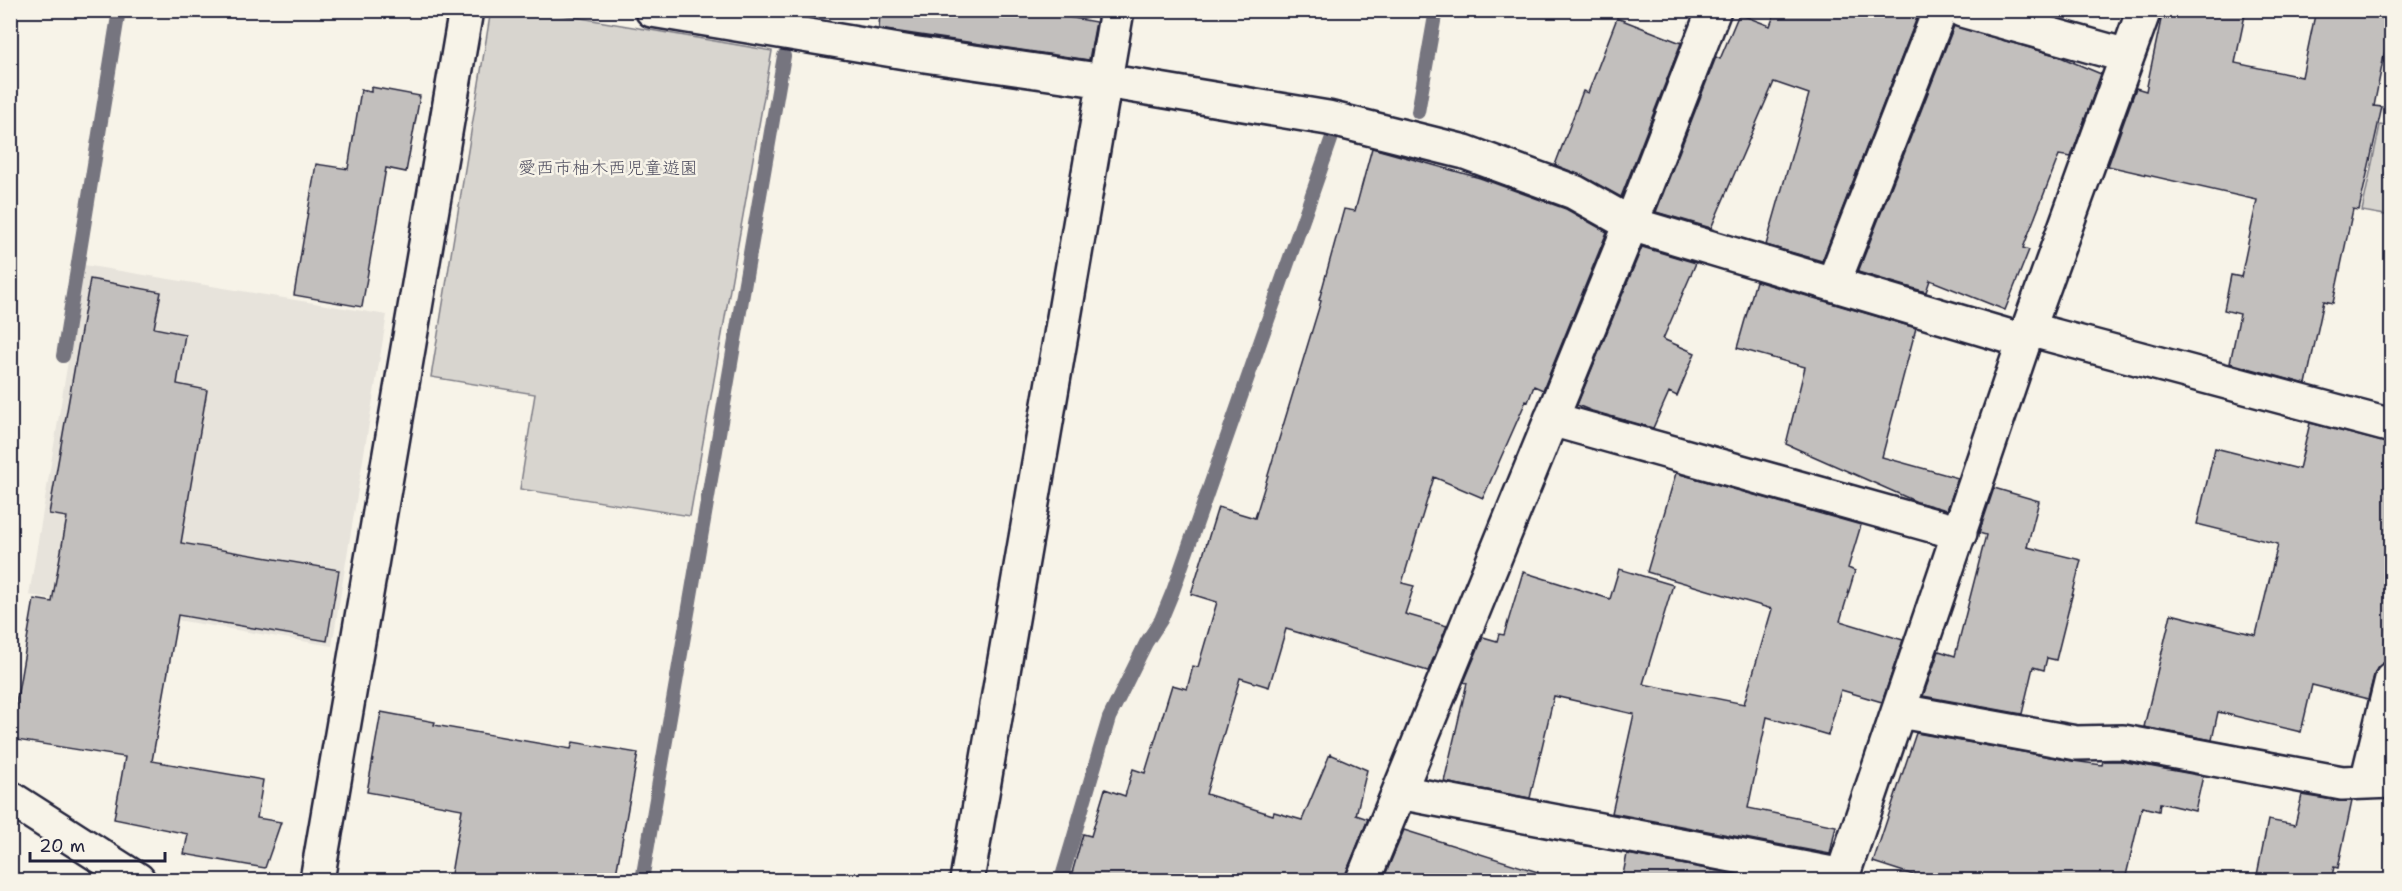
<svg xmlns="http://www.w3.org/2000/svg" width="2402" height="891" font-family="'Shantell Sans','Klee One',sans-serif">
<rect width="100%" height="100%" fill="#f7f3e8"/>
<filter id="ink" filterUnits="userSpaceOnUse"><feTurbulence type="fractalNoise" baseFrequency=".0167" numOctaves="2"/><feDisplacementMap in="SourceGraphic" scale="12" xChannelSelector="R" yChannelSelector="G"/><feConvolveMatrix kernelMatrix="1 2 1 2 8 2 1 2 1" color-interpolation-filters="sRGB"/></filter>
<g filter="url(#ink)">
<path fill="#e7e3db" d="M84,265L387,315L332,646L29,595Z"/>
<path fill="#d8d5cf" stroke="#7d7c85" stroke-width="1.5" d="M499,11H540L772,51L690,516L520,489L535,394L431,377L490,16Z
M2380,125L2391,127V216L2362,211Z"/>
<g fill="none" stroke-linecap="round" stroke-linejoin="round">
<path stroke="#76747f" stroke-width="14" d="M793,12V10
M1418,112L1436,10
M63,356L119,10
M642,880L784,56
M1061,880L1109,718L1146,643L1161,620L1173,591L1331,140"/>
</g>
<path fill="#c2bfbd" stroke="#22223b" stroke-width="1.5" d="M880,10H1028L1096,22L1089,60L879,29Z
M1776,10H1920L1822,261L1766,245L1809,94L1774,82L1711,228L1656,212L1716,57L1720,59L1739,14L1770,26Z
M2163,10H2246L2235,63L2302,77L2316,10H2391V20L2374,106L2382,107L2359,210L2353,209L2333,303L2324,301L2306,384L2230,363L2240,314L2224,310L2231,275L2241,277L2257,200L2108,166L2136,88L2146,91Z
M1617,18L1681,43L1621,197L1583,176L1555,165L1583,91L1588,93Z
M1954,26L2058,56L2101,74L2071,157L2059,155L2023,248L2029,250L2005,310L1930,280L1926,292L1858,272Z
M371,87L420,96L406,172L386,168L362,307L294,295L316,164L348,169L361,90L371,92Z
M1372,148L1480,178L1566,209L1607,232L1543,390L1534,386L1528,402L1526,401L1483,498L1434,477L1402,583L1414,586L1405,614L1447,626L1428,671L1286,629L1269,687L1240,678L1206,794L1273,815L1274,812L1302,820L1330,754L1367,770L1356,815L1368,819L1346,873L1345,880H1070L1083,834L1091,836L1105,789L1125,796L1133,769L1145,773L1172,685L1187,689L1193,666L1198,667L1217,602L1191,594L1218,507L1255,518L1321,301L1319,300L1344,209L1355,211Z
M1642,247L1696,263L1663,339L1695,353L1677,396L1669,392L1653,428L1592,411L1577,405Z
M90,279L161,292L154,328L185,334L177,384L207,390L181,543L339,570L327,641L178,615L152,761L263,780L257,818L281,822L265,868L184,854L188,834L114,819L125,757L10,739L34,599L52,602L67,517L49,514Z
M1756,281L1916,328L1882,457L1958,478L1947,510L1917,502L1786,444L1805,367L1737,348Z
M2310,423L2391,444V661H2386L2378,667L2374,675L2368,699L2312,685L2301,732L2218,712L2212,740L2144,727L2171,614L2256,635L2278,544L2197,524L2215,448L2299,469Z
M1676,473L1861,525L1848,568L1855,571L1840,621L1903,640L1882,702L1841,690L1828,735L1767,717L1748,808L1836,826L1830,854L1612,813L1634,714L1554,696L1530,798L1444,782L1467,683L1464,682L1483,637L1497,641L1499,634L1504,635L1523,572L1610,599L1619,569L1673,585L1643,684L1744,704L1772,609L1647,572Z
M1994,488L2039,501L2027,547L2081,560L2056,660L2047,658L2044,670L2033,667L2022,714L1923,696L1939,651L1955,656L1986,535L1979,533Z
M381,712L435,722L434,725L571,749L573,742L638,753L615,880H450L462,809L367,792Z
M1916,733L2073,761L2102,765L2103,761H2121L2203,776L2195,811L2160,803L2159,811L2142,807L2125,880H1929L1873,862Z
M2302,795L2339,801H2352L2338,868L2334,867L2331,880H2256L2268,820L2295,825Z
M1404,830L1538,872L1537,880H1383Z
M1627,854L1755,878L1754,880H1622Z"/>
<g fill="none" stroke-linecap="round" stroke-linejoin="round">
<g stroke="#22223b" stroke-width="38">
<path id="minor" d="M652,10L911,53L1105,81L1328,118L1465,152L1574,192L1631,224L2024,341
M1962,10L2127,56
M1833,284L1940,10
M2028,329L2392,426
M1551,419L1960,533
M1900,711L2076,743L2123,742L2342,783L2392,781
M2367,782L2392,679
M1399,792L1843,876
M317,880L466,10
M967,880L1117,10
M1363,880L1631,224L1714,10
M1841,880L2024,341L2144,10"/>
</g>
<g stroke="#22223b" stroke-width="38">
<path id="major" d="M10,798L138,880"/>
</g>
<use href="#minor" stroke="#f7f3e8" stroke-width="33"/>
<use href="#major" stroke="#f7f3e8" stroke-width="33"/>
</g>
</g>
<g text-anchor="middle" stroke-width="5" stroke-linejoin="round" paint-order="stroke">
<g font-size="18" fill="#504f60" stroke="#f7f3e8">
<text x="608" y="174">愛西市柚木西児童遊園</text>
</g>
</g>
<rect width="2402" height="891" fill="none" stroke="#f7f3e8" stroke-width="36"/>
<rect x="18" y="18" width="2366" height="855" fill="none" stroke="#22223b" stroke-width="2" filter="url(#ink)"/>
<path d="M30 852v9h135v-9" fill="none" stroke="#22223b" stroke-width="3"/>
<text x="39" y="852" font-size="18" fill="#22223b" stroke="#f7f3e8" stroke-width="4.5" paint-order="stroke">20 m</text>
</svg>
